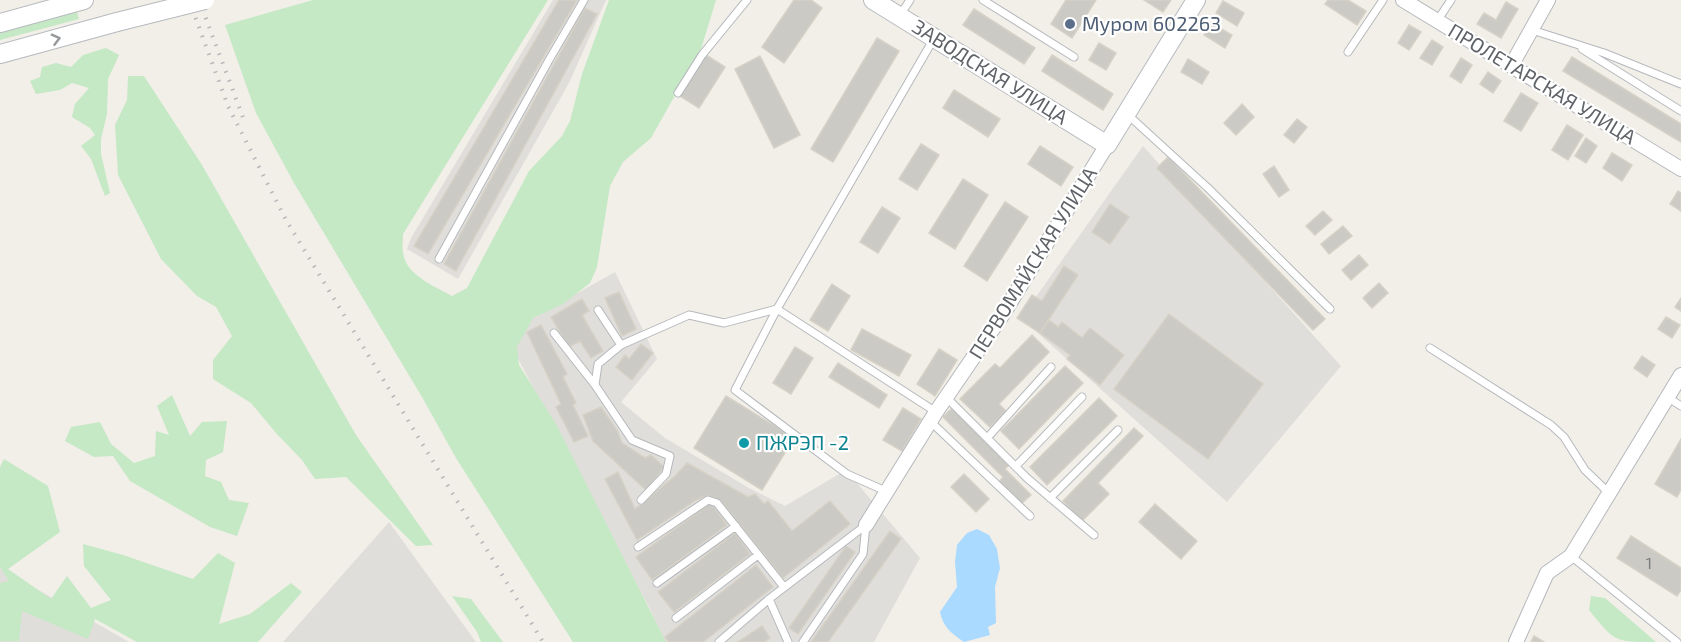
<svg xmlns="http://www.w3.org/2000/svg" width="1681" height="642" font-family="'Exo 2',sans-serif">
<rect width="100%" height="100%" fill="#f1efe8"/>
<path fill="#e0deda" d="M553,0H606L569,83L458,279L407,249L411,238Z
M1143,146L1341,366L1227,502L1021,318Z
M615,272L657,359L621,402L665,438L749,488L785,506L846,470L920,558L874,642H665L651,611L505,334Z
M389,522L476,642H283Z
M0,568L129,642H0Z"/>
<path fill="#c5e8c5" d="M313,0H548L403,234C403,240 402,247 403,253C406,275 434,286 452,296L467,288L529,171L562,136L570,121L582,74L609,0H716L701,49L651,138L623,162L610,186L597,267L590,283L563,304L533,318L517,347L519,365L556,424L666,642H573L456,458L422,397L294,183L256,113L225,25Z
M77,12L79,19L0,40V33Z
M106,48L119,55L108,79L107,114L101,139V154L110,193L105,196L91,159L81,146L95,135L90,128L72,117L75,104L89,88L72,83L60,90L36,94L30,81L40,77L42,67L56,63L71,67L83,55Z
M128,76H144L202,165L356,435L433,545L416,546L346,477L315,479L302,460L276,433L251,403L213,379V360L232,336L216,307L197,296L161,259L118,175L115,125L127,100Z
M172,395L190,436L202,422L227,421L223,452L206,460L205,476L221,482L229,500L249,503L237,536L210,527L130,481L113,456L94,457L65,441L71,427L100,422L111,444L134,463L155,456L156,431L169,435L157,406Z
M4,459L48,486L60,532L8,569L51,599L67,576L91,608L111,600L84,566L83,544L123,555L193,579L218,553L235,563L219,624L250,614L291,583L302,592L258,642H137L95,619L88,639L22,611L19,641H0V583L9,581L0,567V467Z
M452,596L471,599L503,642H481L477,632Z
M1591,596L1605,598L1656,642C1614,642 1615,642 1589,610Z"/>
<path fill="#aadaff" d="M977,529L989,535L997,549L1000,568L995,587L996,623L988,627L990,635L964,642C952,634 943,627 940,612L957,587L955,562L957,545L967,533Z"/>
<path fill="#cccac5" stroke="#d6d1c6" stroke-width="1.5" d="M559,0H577L428,254L414,246Z
M794,0H811L822,8L784,63L762,47Z
M1066,0H1096L1072,38L1051,24Z
M1144,0H1171L1163,12Z
M1328,0H1348L1366,11L1357,25L1325,4Z
M1223,1L1244,13L1237,26L1216,13Z
M1506,2L1518,9L1501,38L1477,24L1484,13L1496,20Z
M585,8L597,14L456,271L444,264Z
M974,9L1035,48L1024,64L963,25Z
M1211,23L1232,35L1225,48L1204,35Z
M1409,25L1421,32L1409,50L1398,43Z
M877,38L899,51L833,162L811,149Z
M1432,40L1443,47L1432,65L1420,58Z
M1099,43L1116,53L1106,70L1089,60Z
M706,55L725,67L699,108L680,96Z
M1052,55L1113,94L1103,110L1042,71Z
M760,56L800,135L774,148L735,69Z
M1572,57L1681,124V142L1563,71Z
M1461,58L1472,65L1461,83L1450,76Z
M1188,59L1209,72L1202,84L1181,72Z
M1488,72L1501,81L1493,93L1480,84Z
M954,90L1000,119L988,137L943,108Z
M1521,93L1538,103L1521,131L1504,121Z
M1242,104L1254,117L1236,135L1224,123Z
M1297,119L1307,127L1294,143L1284,135Z
M1567,125L1583,135L1568,160L1552,150Z
M1586,138L1597,146L1586,163L1575,156Z
M921,144L939,155L917,190L899,179Z
M1040,146L1073,167L1061,186L1028,164Z
M1612,153L1632,165L1622,181L1603,168Z
M1168,157L1325,319L1313,330L1157,168Z
M1274,166L1289,190L1279,197L1263,174Z
M963,179L988,195L955,249L929,233Z
M1678,191L1681,193V211L1670,204Z
M1005,202L1028,217L987,281L964,266Z
M1110,204L1129,217L1110,244L1092,232Z
M882,207L900,218L878,253L860,242Z
M1323,211L1332,220L1315,235L1306,226Z
M1343,226L1352,236L1329,254L1321,244Z
M1359,255L1368,265L1351,280L1342,270Z
M1064,266L1078,275L1040,333L1017,318L1032,295L1042,301Z
M1379,283L1388,293L1372,308L1363,298Z
M832,284L850,296L828,331L810,320Z
M619,292L636,329L622,336L605,298Z
M1681,298V311L1675,307Z
M582,299L589,311L582,315L603,351L591,358L580,341L569,347L551,317Z
M1169,314L1263,384L1208,459L1114,389Z
M1666,317L1680,325L1672,338L1658,329Z
M1049,320L1058,327L1062,322L1082,338L1090,328L1124,355L1100,385L1067,359L1070,355L1040,333Z
M541,325L567,374L563,377L576,403L573,405L588,436L574,442L556,407L561,404L527,332Z
M862,329L911,355L899,376L851,350Z
M1032,335L1049,352L999,404L1006,411L990,427L960,399L995,364L1000,368Z
M641,344L653,353L632,380L616,367L625,355L629,359Z
M795,347L813,358L791,394L773,383Z
M939,349L957,360L935,396L917,384Z
M1642,356L1655,365L1647,377L1634,368Z
M838,363L887,395L879,408L829,377Z
M1065,366L1083,383L1019,449L1001,431Z
M726,396L794,438L762,490L694,448Z
M1099,398L1117,416L1047,485L1030,467Z
M601,407L617,430L622,443L645,458L651,455L664,467L647,491L593,441L583,415Z
M903,408L921,419L902,451L883,440Z
M952,408L1009,465L1005,469L1031,495L1021,504L999,482L1003,477L943,417Z
M1134,428L1143,436L1098,483L1109,494L1082,521L1063,501Z
M1681,439V490L1677,497L1655,484Z
M687,463L748,497L755,494L764,504L768,501L792,531L830,501L850,524L783,578L721,501L708,495L696,500L637,540L605,479L618,472L635,509L675,476Z
M964,474L989,499L976,512L951,487Z
M711,503L727,525L652,580L636,557Z
M1155,504L1197,541L1181,559L1139,522Z
M890,531L901,539L828,642H811Z
M735,533L750,554L674,612L658,592Z
M1631,536L1681,568V590L1677,596L1617,558Z
M846,546L855,552L798,634L789,628Z
M756,565L773,587L703,642H669L665,637Z
M762,626L770,638L764,642H738Z
M1534,636L1544,642H1531Z"/>
<g fill="none" stroke-linecap="round" stroke-linejoin="round">
<g stroke="#b5b8bc" stroke-width="9">
<path id="lane" d="M983,0L1074,57
M900,15L910,0
M1437,21L1451,0
M1532,30L1604,53L1681,84
M933,40L777,309L936,412
M1582,49L1681,111
M1348,52L1383,0
M678,93L702,55L747,0
M1127,114L1208,188L1330,309
M439,259L549,60L584,0
M777,309L735,390L847,474L888,492
M598,310L621,345
M554,333L595,385
M1430,348L1551,425L1564,437L1585,470L1609,493
M946,397L1027,478L1094,535
M1667,397L1681,406
M931,422L1030,516
M988,437L1051,367
M1016,466L1082,397
M1050,498L1118,430
M641,500L666,474L670,456L632,440L595,385L598,364L621,345L689,315L724,323L777,309
M638,547L708,500L717,503L784,587
M1571,556L1677,642
M657,583L736,526
M676,618L758,555
M719,642L769,599
M788,642L769,599L866,525
M803,642L863,554L866,525"/>
</g>
<g stroke="#b5b8bc" stroke-width="16">
<path id="street" d="M1403,0L1681,169
M1511,66L1548,0
M866,525L936,412L1003,314L1107,145
M1516,642L1547,573L1571,556L1681,375"/>
</g>
<g stroke="#b6babf" stroke-width="20">
<path id="secondary" d="M873,0L1107,145L1196,0
M0,23L84,0
M0,54L117,22"/>
</g>
<use href="#lane" stroke="#fff" stroke-width="7"/>
<use href="#street" stroke="#fff" stroke-width="14"/>
<use href="#secondary" stroke="#fff" stroke-width="18"/>
<path stroke="#b6b7b8" stroke-width="4" stroke-dasharray="1.5 8" stroke-linecap="butt" d="M189,0L228,106L286,220L543,642
M199,0L244,120"/>
<g stroke="#b6babf" stroke-width="20" stroke-linecap="butt">
<path id="secondary-bridge" d="M117,22L205,0"/>
</g>
<use href="#secondary-bridge" stroke="#fff" stroke-width="18"/>
</g>
<defs><path id="oneway-chevron" d="M-2-3.5L2.5 0L-2 3.5" fill="none" stroke-width="1.6" stroke-linecap="round" stroke-linejoin="round" transform="scale(1.5)"/></defs>
<use stroke="#979a9d" href="#oneway-chevron" transform="translate(56 39) rotate(-15)"/>
<circle fill="#5c6f8a" stroke="#fff" stroke-width="2" cx="1070" cy="24" r="6"/>
<circle fill="#0f9aa8" stroke="#fff" stroke-width="2" cx="744" cy="443" r="6"/>
<g text-anchor="middle" stroke-width="4.5" stroke-linejoin="round" paint-order="stroke">
<g font-size="16" fill="#7a7d7f">
<text x="1649" y="569">1</text>
</g>
<g font-size="20" fill="#4e5e75" stroke="#fff" text-anchor="start">
<text x="1082" y="31">Муром 602263</text>
</g>
<g font-size="20" fill="#5f6368" stroke="#fff">
<text transform="translate(990 72) rotate(32)" y="7">ЗАВОДСКАЯ УЛИЦА</text>
<text transform="translate(1542 84) rotate(31)" y="7">ПРОЛЕТАРСКАЯ УЛИЦА</text>
<text transform="translate(1033 263) rotate(-58)" y="7">ПЕРВОМАЙСКАЯ УЛИЦА</text>
</g>
<g font-size="20" fill="#0d838f" stroke="#fff" text-anchor="start">
<text x="756" y="450">ПЖРЭП -2</text>
</g>
</g>
</svg>
